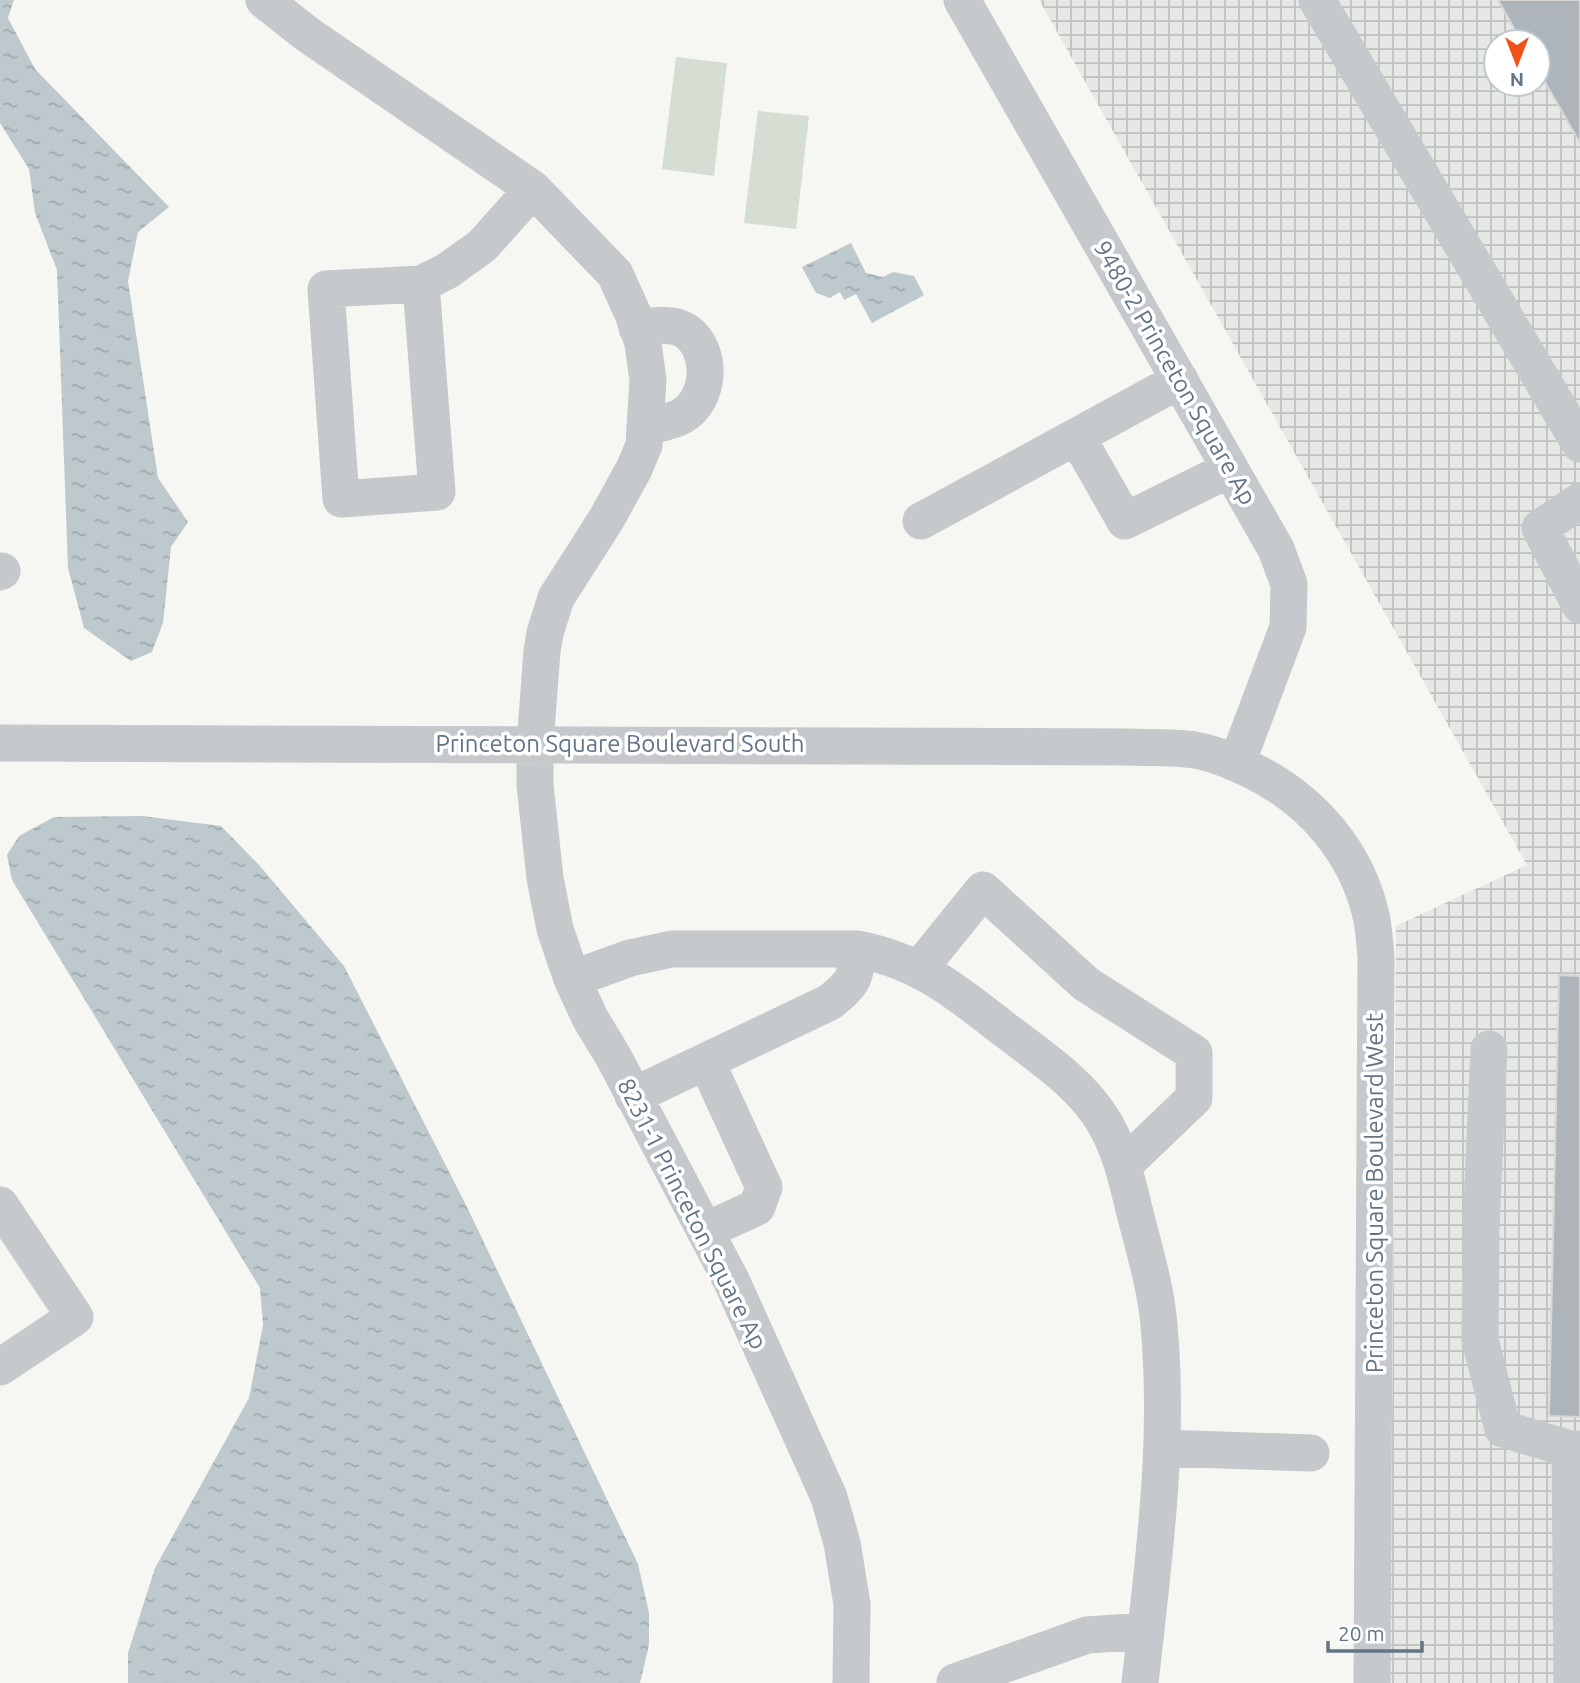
<svg xmlns="http://www.w3.org/2000/svg" width="1580" height="1683" font-family="Ubuntu,sans-serif">
<defs>
<pattern id="industrial-grid" width="8" height="8" patternUnits="userSpaceOnUse" patternTransform="scale(1.75)"><rect width="8" height="8" fill="#e6e8e5"/><path d="M0 4h8M4 0v8" fill="none" stroke="#bec1bf"/></pattern>
<pattern id="water-ripples" width="26" height="14" patternUnits="userSpaceOnUse" patternTransform="scale(1.75)"><rect width="26" height="14" fill="#bec9ce"/><path d="M2 4q2-2 4 0t4 0M15 11q2-2 4 0t4 0" fill="none" stroke="#9ea8ad"/></pattern>
</defs>
<rect width="100%" height="100%" fill="#f6f6f2"/>
<path fill="url(#industrial-grid)" fill-rule="evenodd" d="M1039,0H1580V1683H1390L1396,926L1527,865ZM1496,42H1538V84H1496Z"/>
<path fill="#d6ded3" d="M676,57L727,63L714,176L662,169Z
M758,111L809,116L796,229L744,223Z"/>
<path fill="url(#water-ripples)" d="M0,0H14L8,18L35,69L169,207L138,232L128,281L158,478L188,522L171,547L163,623L152,652L131,661L84,628L68,568L57,270L35,213L29,169L0,123Z
M851,243L866,273L883,277L893,272L914,276L924,295L872,323L856,294L844,300L840,292L830,298L816,293L802,267Z
M142,816L221,826L260,866L344,966L465,1203L638,1564L649,1613V1645L640,1683H128V1653L155,1568L249,1398L263,1325L260,1288L12,880L7,855L19,836L54,817Z"/>
<path fill="#adb5bb" stroke="#d7d7d5" stroke-width="2" d="M1498,0H1580V143L1538,70V42H1522Z
M1559,975L1580,976V1417L1549,1416Z"/>
<g fill="none" stroke-linecap="round" stroke-linejoin="round">
<path stroke="#c5c9cc" stroke-width="37" d="M264,0L307,34L533,189L615,274L633,314L643,343L648,380L644,445L634,469L607,518L556,598L545,633L542,651L535,744V785L545,878L555,929L572,979L590,1018L613,1056L732,1282L829,1497L842,1543L852,1604L851,1683
M962,0L1276,549L1289,584L1288,627L1237,763
M1317,0L1580,444
M421,284L437,492L341,499L326,289Z
M421,284L447,271L482,246L533,189
M637,328C653,326 672,322 686,331C714,351 710,400 682,416C672,422 656,424 645,427
M1077,437L1125,521L1230,469
M1580,501L1540,528L1580,605
M921,521L1180,380
M0,572L2,571
M0,743L1130,747C1152,748 1174,747 1195,750C1214,753 1234,762 1251,770C1311,799 1358,852 1372,920C1374,932 1375,945 1376,957L1372,1683
M919,969L983,890L1086,984L1194,1053V1098L1123,1166
M572,979L630,958L672,949H857C920,961 955,991 1004,1029C1039,1056 1081,1083 1104,1122C1121,1150 1128,1185 1136,1217C1145,1252 1156,1289 1159,1325C1170,1445 1153,1564 1140,1683
M1489,1049L1481,1227L1480,1340L1503,1429L1570,1449
M633,1096L830,1002C852,984 857,979 857,949
M0,1205L75,1317L0,1367
M705,1231L757,1207L764,1187L706,1061
M1163,1448L1311,1453
M955,1682L1087,1635L1146,1631
M1572,1683L1570,1449H1580"/>
</g>
<g text-anchor="middle" stroke-width="7" stroke-linejoin="round" paint-order="stroke">
<g font-size="24" fill="#627586" stroke="#fff">
<text transform="translate(1175 373) rotate(60)" y="8">9480-2 Princeton Square Ap</text>
<text x="620" y="752">Princeton Square Boulevard South</text>
<text transform="translate(1375 1193) rotate(-90)" y="8">Princeton Square Boulevard West</text>
<text transform="translate(692 1214) rotate(63)" y="8">8231-1 Princeton Square Ap</text>
</g>
</g>
<g transform="translate(1517 63) rotate(180)"><circle r="33" fill="#ffffff" stroke="#c0c8cf" stroke-width="2"/>
<path d="M0-5L12 26L0 18L-12 26Z" fill="#f35115"/>
<text y="-10" font-size="19" font-weight="bold" text-anchor="middle" fill="#627586">N</text>
</g>
<path d="M1328 1641v10h94v-10" fill="none" stroke="#627586" stroke-width="3.5"/>
<text x="1338" y="1641" font-size="21" fill="#627586" stroke="#ffffff" stroke-width="5" paint-order="stroke">20 m</text>
</svg>
